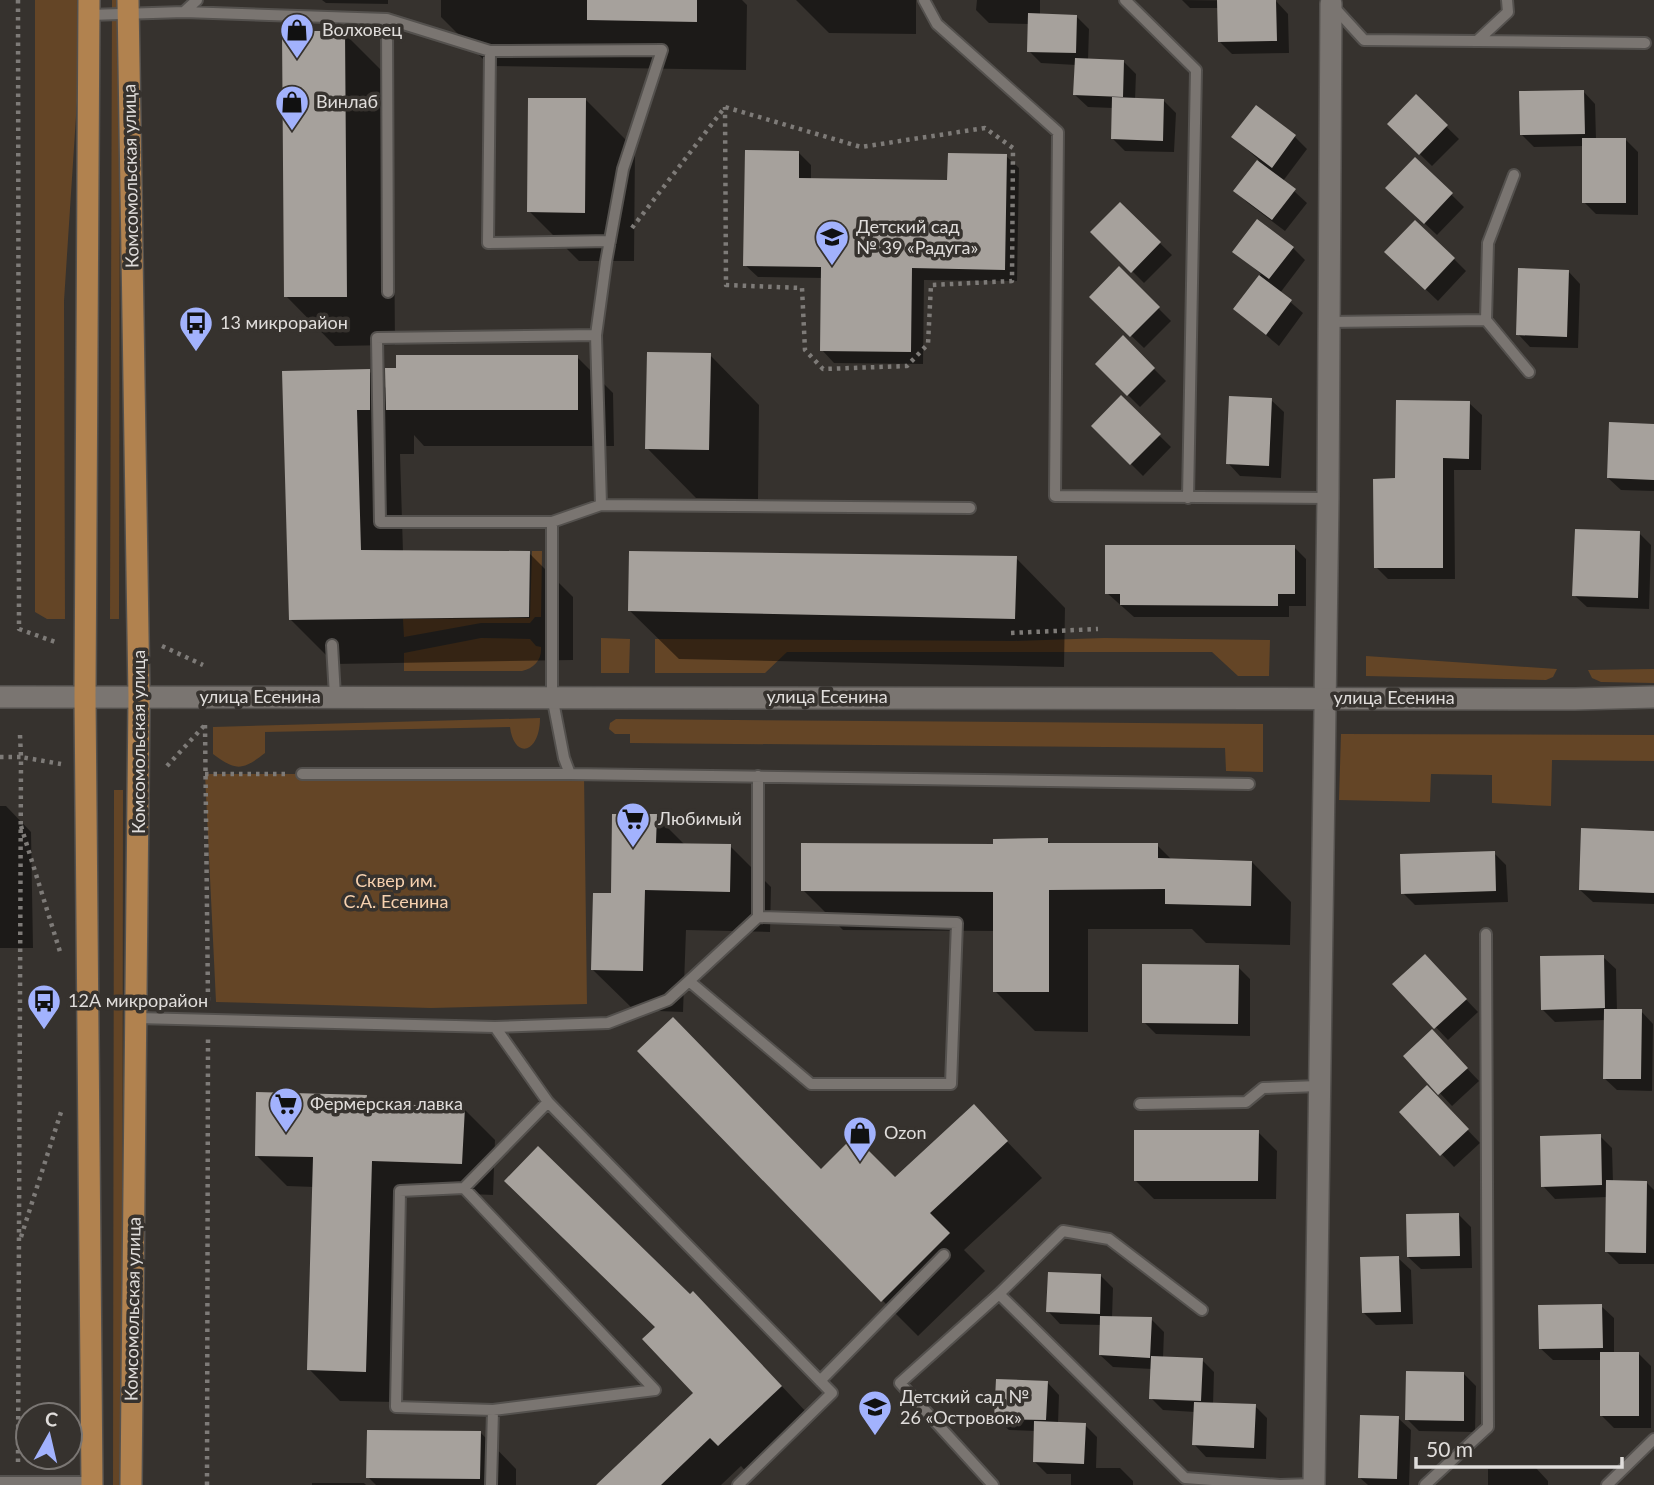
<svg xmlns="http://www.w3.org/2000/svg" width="1654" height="1485" font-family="Lato,sans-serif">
<rect width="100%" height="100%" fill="#36322e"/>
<path fill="#644526" d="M35,0H79L80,55L64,301L65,619H47L35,612Z
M112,0H120L119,619H110Z
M532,551H542L541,617H535L530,623H481L404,637L403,619L530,618Z
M481,638L530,639L536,646L541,647C542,660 534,668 522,671H404V653Z
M601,638L630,639L629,673H601Z
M1104,638L1270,640L1269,676H1238L1212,652H787L765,673H655V639L1014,641Z
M1366,656L1557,669L1553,677L1546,680L1366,676Z
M1654,669V683L1601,682L1592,678L1588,670Z
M540,718C540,754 514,760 510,727L265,732V753C242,771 236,771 213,754V727Z
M616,719L1263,724V772L1226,771L1225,748L630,743V734H615L609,729L610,723Z
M1341,734L1654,735V761L1552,760L1551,806L1492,803V775L1431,774L1430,802L1339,800Z
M205,774H584L587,1004L431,1008L216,1002Z
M114,790H123L122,1485H113Z"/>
<path fill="#0007" d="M322,0H388V4L326,3Z
M441,0H742L747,5L746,70L490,66L441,17Z
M796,0H916V34L829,33Z
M977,0H1040V15L1076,16L1089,29L1088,60L1123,61L1136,74L1135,100H1163L1176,113L1174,152L1125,151L1112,138L1113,108L1088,107L1075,95L1076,65L1041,63L1029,51L1030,24L989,23L976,10Z
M1182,0L1276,1L1288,14L1289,53L1232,54L1220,42L1219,8H1190Z
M344,33L393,82L395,345L335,346L286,296Z
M1583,91L1595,104L1596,139H1625L1638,152V215L1596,214L1584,202V146L1534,147L1522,135Z
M1416,97L1459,139L1432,166L1389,124Z
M586,100L635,149L634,261H579L529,211Z
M1256,107L1295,137L1307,149L1283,181L1307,203L1285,231L1248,203L1235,191L1259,160L1233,137Z
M799,153L811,165V180L949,182L1006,156L1019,168L1017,281L924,280L923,364L834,363L822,350L823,278L758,277L745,265Z
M1415,159L1464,207L1437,235L1400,200Z
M1120,204L1172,255L1144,283L1093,232Z
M1293,248L1305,260L1280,293L1303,313L1279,346L1235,309L1261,274L1234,251Z
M1454,259L1466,271L1438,301L1399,264Z
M1119,269L1171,321L1144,348L1091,297Z
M1568,271L1580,284L1578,348L1530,347L1518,334Z
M1123,338L1166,381L1140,407L1097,364Z
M710,355L759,405L758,499L696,498L647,448Z
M577,357L613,393L614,446H424L414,435V454H400L403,552L529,553L573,597V660L335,664L290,619L369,371L387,389Z
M1121,398L1171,447L1143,476L1093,426Z
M1271,400L1284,412L1281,478L1240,476L1228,463Z
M1469,403L1482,415L1481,470H1454L1455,579H1388L1376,567L1397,480Z
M1654,425V491L1621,490L1608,478Z
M1639,533L1651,545L1649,609L1587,607L1574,595Z
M1294,547L1306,559V606H1289V617H1134L1107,593Z
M1016,558L1065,608L1064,667L679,659L629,610Z
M0,806H6L31,832L33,948H0Z
M656,816L685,845L730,846L771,887L770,932L686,930L683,1012L634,1010L593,970L613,895Z
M1654,832V904L1593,902L1580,890Z
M1047,840L1052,845H1157L1173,861L1252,862L1291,902L1290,945L1206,943L1192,929H1088V1032L1035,1031L995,991V931L843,930L803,890L995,846Z
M1494,853L1506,865L1508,902L1415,905L1403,893Z
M1603,957L1616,969L1617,1011H1641L1653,1024L1652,1091L1617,1090L1604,1078L1605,1020L1555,1022L1542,1009Z
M1238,967L1250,979V1036L1156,1034L1144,1022Z
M1437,969L1478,1012L1448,1040L1395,984Z
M1444,1044L1479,1081L1452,1106L1405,1056Z
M366,1097L374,1105L464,1109L495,1140L493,1195L403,1191L397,1402L340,1401L309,1369L314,1187L287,1186L256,1155Z
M1439,1100L1480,1143L1454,1167L1401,1112Z
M974,1107L1042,1178L964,1250L985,1271L918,1336L882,1300L821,1171L895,1179Z
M1258,1132L1277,1151L1276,1199H1154L1135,1180Z
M1600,1136L1612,1148L1613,1182L1647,1183L1654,1190V1264H1619L1606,1251L1607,1197L1555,1199L1543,1186Z
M1458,1214L1471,1227L1472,1268L1421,1269L1408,1257Z
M1398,1258L1411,1270L1413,1324L1376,1325L1363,1312Z
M1101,1276L1113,1288L1112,1318L1151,1319L1164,1332L1163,1358L1202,1360L1214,1372L1213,1405L1255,1406L1267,1418L1266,1459L1206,1457L1194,1444L1195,1412L1163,1410L1151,1398L1152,1369L1113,1367L1100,1355L1101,1325L1060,1324L1048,1311Z
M690,1297L722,1323L810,1416L749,1475L741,1466L721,1485H599L695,1393Z
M1601,1306L1614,1318V1354H1639L1651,1366V1428H1614L1601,1415L1602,1360H1553L1540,1348Z
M1464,1374L1476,1386L1475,1432L1419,1431L1407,1419Z
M1047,1382L1059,1395L1058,1424L1085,1425L1097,1437L1096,1468H1120L1133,1481V1485H1071V1474H1047L1034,1461L1035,1431L1009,1430L996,1418Z
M1398,1418L1411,1430L1409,1485H1368L1359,1477Z
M480,1432L516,1469V1485H376L368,1477Z
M1536,1468L1548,1481V1485H1488V1469Z
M312,1483H364L366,1485H312Z"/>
<path fill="#a6a19c" d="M587,0H697V22L587,20Z
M1217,0H1276L1277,41L1218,42Z
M1028,13L1077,15L1076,53L1027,52Z
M282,31H345L347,297H284Z
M1075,58L1124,60L1123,97L1073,95Z
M1584,90L1585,134L1520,135L1519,91Z
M1416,94L1448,125L1419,155L1387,124Z
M1112,97L1164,99L1163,141L1111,139Z
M528,98H586L585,213L527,212Z
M1256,105L1296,135L1272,168L1231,137Z
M1582,138H1626V203H1582Z
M745,150L799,151V178L947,180L948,153L1007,154L1005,270L912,268L911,352L820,351L821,267L743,266Z
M1415,157L1453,193L1424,224L1385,188Z
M1257,160L1296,189L1272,220L1233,191Z
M1120,202L1161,242L1131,273L1090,232Z
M1257,219L1294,247L1269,279L1232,252Z
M1415,220L1455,258L1425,290L1384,252Z
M1119,266L1160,307L1130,337L1089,297Z
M1518,268L1569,270L1567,337L1516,335Z
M1259,275L1292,300L1266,335L1233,309Z
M1123,335L1155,368L1127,396L1095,364Z
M647,352L711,353L709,450L645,449Z
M396,355H578V410H386L385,368H396Z
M370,369V410H357L361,550L530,551L529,617L289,620L282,371Z
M1121,395L1161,434L1130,465L1091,426Z
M1229,396L1272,398L1269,466L1226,464Z
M1396,400L1470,401L1469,459L1443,458V568H1374L1373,479L1395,478Z
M1609,422L1654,424V480L1607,478Z
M1575,529L1640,531L1638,598L1572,596Z
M1105,545H1295V594H1278V606L1120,605V594H1105Z
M629,551L1017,556L1015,619L628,611Z
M612,814H657L656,843L731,844L730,892L645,890L643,971L591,970L593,893H611Z
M1581,828L1654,831V893L1579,890Z
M1048,838V843H1158V858L1252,861L1251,906L1165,904V889L1049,890V992H993V892L801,891V843L993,844V839Z
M1495,851L1496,891L1401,894L1400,854Z
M1425,954L1467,999L1434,1029L1392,984Z
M1604,955L1605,1008L1541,1010L1540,956Z
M1142,964L1239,965L1238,1024L1142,1023Z
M1604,1009H1642L1641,1079H1603Z
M673,1017L821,1169L854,1136L895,1177L974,1104L1008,1141L930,1213L950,1233L881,1302L637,1051Z
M1432,1029L1468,1068L1438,1095L1403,1056Z
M1427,1085L1469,1129L1440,1156L1399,1112Z
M256,1092L367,1095L366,1103L465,1107L462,1164L372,1161L366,1372L307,1370L313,1157L255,1156Z
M1134,1130H1259L1258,1181H1134Z
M1601,1134L1602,1185L1541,1187L1540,1136Z
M538,1146L690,1294L693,1291L782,1386L718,1446L710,1438L661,1485H596L693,1393L642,1339L655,1327L504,1181Z
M1606,1180L1647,1181L1646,1253L1605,1252Z
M1459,1213L1460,1256L1407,1257L1406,1214Z
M1399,1256L1401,1312L1362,1313L1360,1257Z
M1048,1272L1101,1274L1100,1314L1046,1312Z
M1602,1304L1603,1348L1539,1349L1538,1305Z
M1100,1316L1152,1317L1150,1358L1099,1355Z
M1600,1352H1639V1416H1600Z
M1151,1356L1203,1358L1201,1401L1149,1399Z
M1406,1371L1464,1372V1421L1405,1420Z
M996,1379L1048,1381L1046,1420L994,1419Z
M1194,1402L1256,1404L1254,1448L1192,1445Z
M1360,1415L1399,1416L1397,1479L1358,1478Z
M1034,1421L1086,1423L1084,1464L1033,1462Z
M367,1430L481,1431L480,1479L366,1478Z"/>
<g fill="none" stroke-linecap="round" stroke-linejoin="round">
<g stroke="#54514e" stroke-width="14">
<path id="lane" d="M924,0L937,24L1058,132L1055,496L1328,498
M1125,0L1196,70L1188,498
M1332,5L1364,40L1477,41L1508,12L1507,0
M184,12L197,0
M89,15L184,12L387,19L490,51L662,50L623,169L606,262L596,335L601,505L552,522
M387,19L388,292
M1477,41L1645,43
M490,51L488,243L610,241
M1486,320L1529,372
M1329,322L1486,320L1488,243L1514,175
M596,335L377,338L380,522H552V696L564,758L570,774L1249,784
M601,505L970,508
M332,645L335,696
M302,774H570
M758,917L689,981L811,1084H951L957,923L758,917V776
M137,1018L495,1027L608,1023L668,1000L689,981
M548,1102L832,1393L738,1485
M1140,1104L1246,1102L1263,1088L1319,1086
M464,1188L655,1390L493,1410L396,1407L400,1191L464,1188L548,1102L495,1027
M1202,1310L1109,1239L1063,1231L999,1294L1185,1478L1280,1485L1314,1484
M820,1381L944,1255
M0,1482H92
M491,1485L493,1410
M993,1485L900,1383L999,1294
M1425,1485L1488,1427L1486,934
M1607,1485L1654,1439"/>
</g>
<g stroke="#54514e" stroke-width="24">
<path id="street" d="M1314,1485L1328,498L1331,4"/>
</g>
<g stroke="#54514e" stroke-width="24">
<path id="secondary" d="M0,697L1575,699L1654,697"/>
</g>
<g stroke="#54514e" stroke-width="24">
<path id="primary" d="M89,0L85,696L92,1485
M128,0L139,697L131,1485"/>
</g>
<path stroke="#7e7b78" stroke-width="4.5" stroke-dasharray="3.5 5" stroke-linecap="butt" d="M18,0L19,629L58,643
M632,228L725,107L861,147L985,128L1013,148L1012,281L931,285L928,344L907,366L823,369L805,350L802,288L726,285L725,107
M1011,633L1098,629
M162,646L203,665
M205,725L208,1001
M20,735L21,757L61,764
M0,757H21L18,1464
M167,766L204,726
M205,774H285
M21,826L61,955
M21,1237L62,1109
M207,1485L208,1038"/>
<use href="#lane" stroke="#7a7571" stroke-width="10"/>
<use href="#street" stroke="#7a7571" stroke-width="21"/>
<use href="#secondary" stroke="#7a7571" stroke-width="21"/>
<use href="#primary" stroke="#b1824f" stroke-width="21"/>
</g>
<defs>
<g id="shop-pin" transform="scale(1.75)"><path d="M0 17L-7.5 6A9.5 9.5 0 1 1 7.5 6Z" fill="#a2b2fd" stroke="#36322e"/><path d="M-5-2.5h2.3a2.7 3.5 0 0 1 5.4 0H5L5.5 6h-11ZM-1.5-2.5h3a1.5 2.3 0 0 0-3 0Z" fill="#111"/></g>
<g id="school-pin" transform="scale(1.75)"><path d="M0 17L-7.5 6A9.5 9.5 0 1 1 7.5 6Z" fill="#a2b2fd" stroke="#36322e"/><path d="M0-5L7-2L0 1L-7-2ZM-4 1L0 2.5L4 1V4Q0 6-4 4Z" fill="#111"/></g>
<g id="bus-pin" transform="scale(1.75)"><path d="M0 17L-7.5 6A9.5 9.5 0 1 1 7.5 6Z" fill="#a2b2fd" stroke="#36322e"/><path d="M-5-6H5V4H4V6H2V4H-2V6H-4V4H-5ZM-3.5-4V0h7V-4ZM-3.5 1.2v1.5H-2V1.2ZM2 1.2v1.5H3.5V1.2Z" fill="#111"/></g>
<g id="supermarket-pin" transform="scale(1.75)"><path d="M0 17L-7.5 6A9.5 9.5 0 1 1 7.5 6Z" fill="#a2b2fd" stroke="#36322e"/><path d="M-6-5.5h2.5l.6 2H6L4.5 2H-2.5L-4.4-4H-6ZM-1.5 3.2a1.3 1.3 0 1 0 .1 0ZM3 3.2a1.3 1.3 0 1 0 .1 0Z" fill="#111"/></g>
</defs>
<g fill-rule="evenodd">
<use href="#shop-pin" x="297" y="30"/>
<use href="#shop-pin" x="292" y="102"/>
<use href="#school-pin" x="832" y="237"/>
<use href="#bus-pin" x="196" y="323"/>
<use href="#supermarket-pin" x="633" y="819"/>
<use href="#bus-pin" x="44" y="1001"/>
<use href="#supermarket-pin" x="286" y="1104"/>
<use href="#shop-pin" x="860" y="1133"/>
<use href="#school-pin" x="875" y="1407"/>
</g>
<g text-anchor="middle" stroke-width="7" stroke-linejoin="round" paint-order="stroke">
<g font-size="18" fill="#e0dddb" stroke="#36322e" text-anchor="start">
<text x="322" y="36">Волховец</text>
<text x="316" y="108">Винлаб</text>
<text x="856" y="233">Детский сад<tspan x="856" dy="21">№ 39 «Радуга»</tspan></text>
<text x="220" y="329">13 микрорайон</text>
<text x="658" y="825">Любимый</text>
<text x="68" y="1007">12А микрорайон</text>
<text x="310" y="1110">Фермерская лавка</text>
<text x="884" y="1139">Ozon</text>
<text x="900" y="1403">Детский сад №<tspan x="900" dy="21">26 «Островок»</tspan></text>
</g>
<g font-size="18" fill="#e0dddb" stroke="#36322e">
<text transform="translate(131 176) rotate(-91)" y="6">Комсомольская улица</text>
<text x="260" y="703">улица Есенина</text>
<text x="827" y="703">улица Есенина</text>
<text x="1394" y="704">улица Есенина</text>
<text transform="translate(139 742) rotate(-90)" y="6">Комсомольская улица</text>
<text transform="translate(133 1309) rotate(-89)" y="6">Комсомольская улица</text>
</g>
<g font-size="18" fill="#f6d1af" stroke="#36322e">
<text x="396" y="887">Сквер им.<tspan x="396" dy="21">С.А. Есенина</tspan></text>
</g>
</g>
<g transform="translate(49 1436) rotate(8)"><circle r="33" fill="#36322e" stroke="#7a7673" stroke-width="2"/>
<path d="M0-5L12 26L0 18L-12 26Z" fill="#a2b2fd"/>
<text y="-10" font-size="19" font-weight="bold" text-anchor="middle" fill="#e0dddb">С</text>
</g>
<path d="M1416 1457v10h206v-10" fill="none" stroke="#e0dddb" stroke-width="3.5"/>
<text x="1426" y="1457" font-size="21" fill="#e0dddb" stroke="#36322e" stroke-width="5" paint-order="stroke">50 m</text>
</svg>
